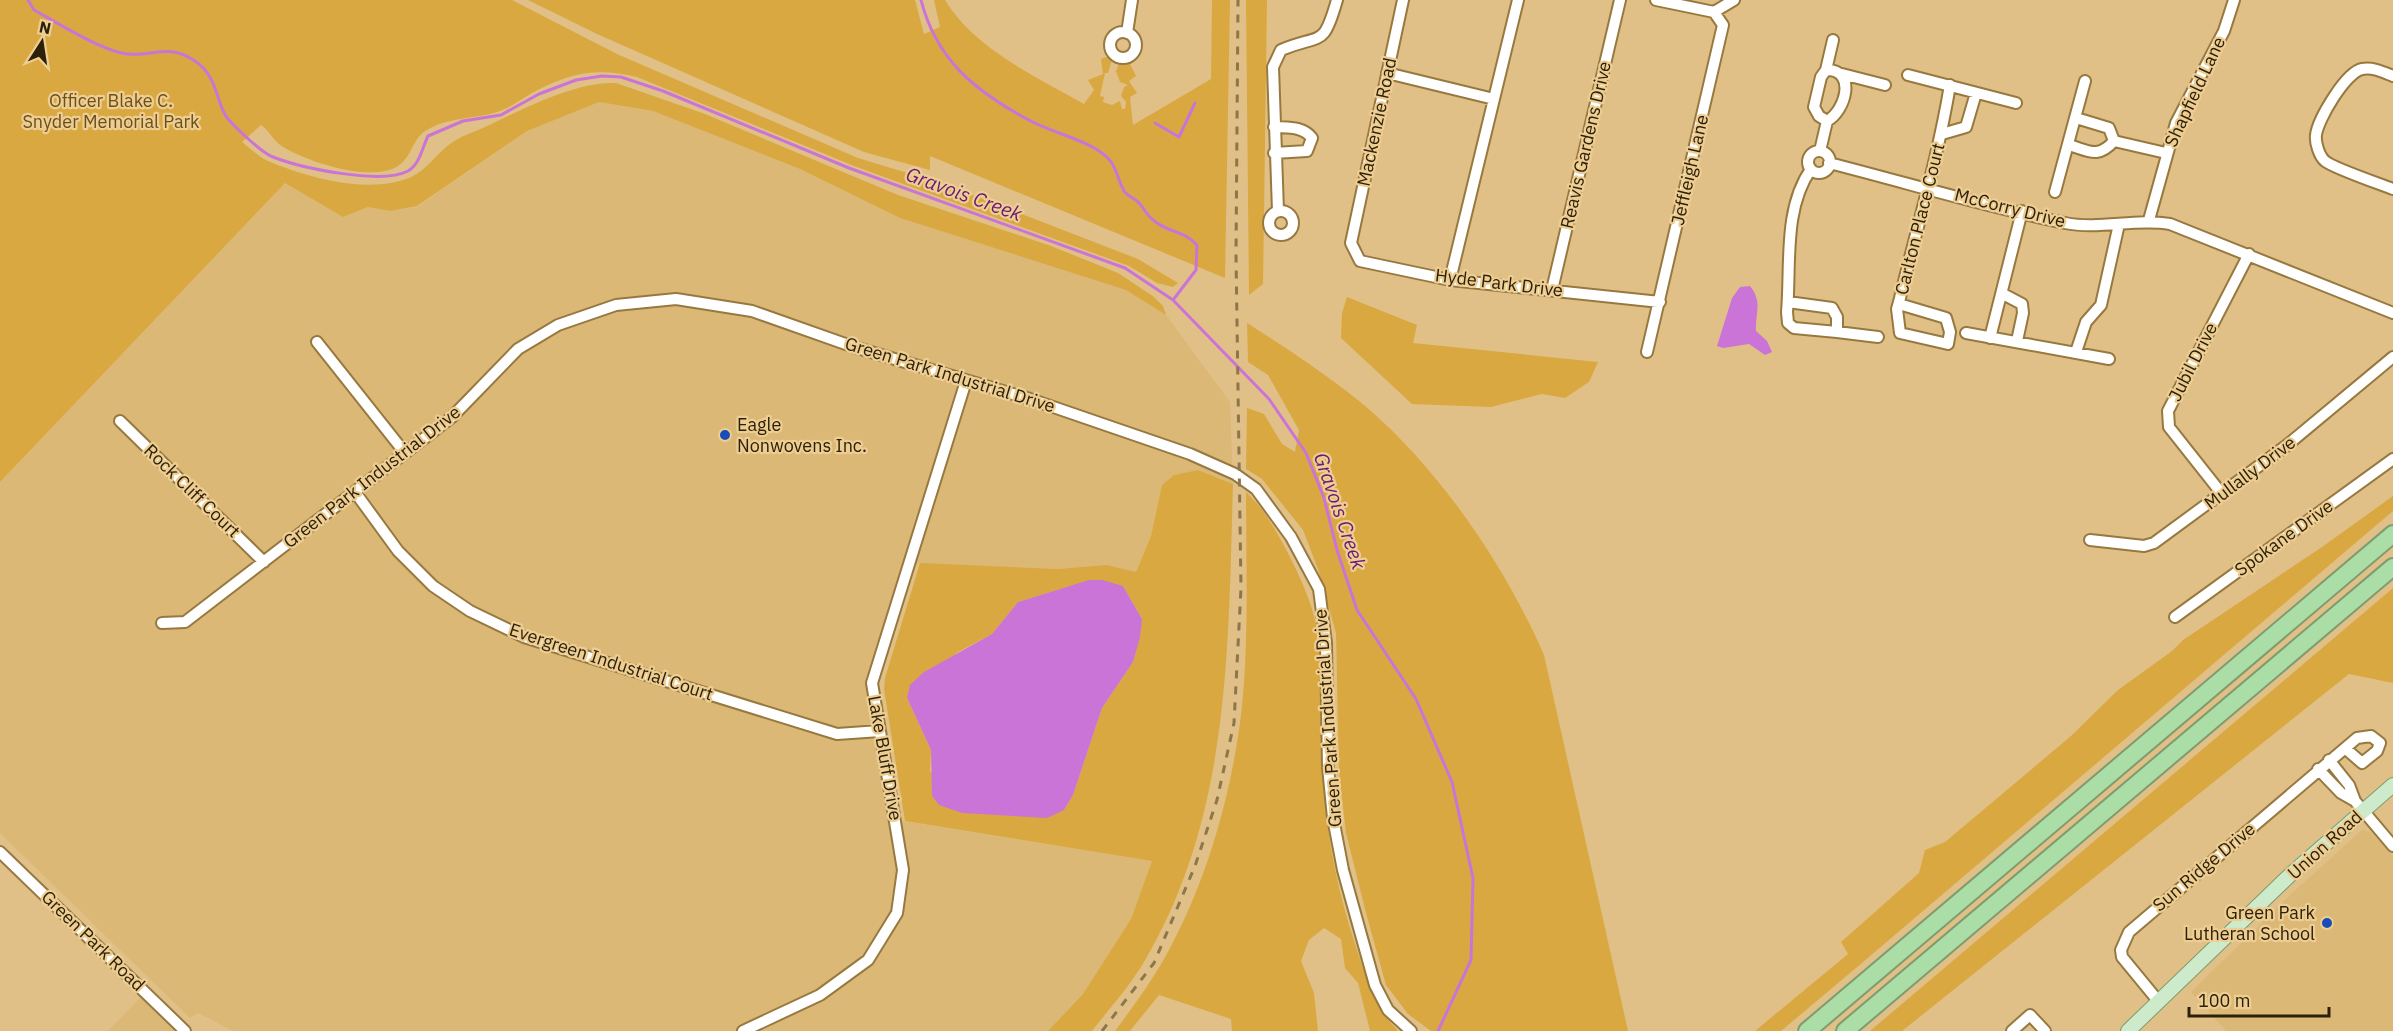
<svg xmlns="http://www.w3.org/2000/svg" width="2393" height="1031" font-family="'IBM Plex Sans',sans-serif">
<rect width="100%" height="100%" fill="#e0c086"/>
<path fill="#dbb876" d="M598,102L653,111L800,169L900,218L1126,290L1166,315L1230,402L1233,484L1198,470L1174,475L1162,485L1151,536L1136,572L1107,565L1057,569L903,563L868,673V703L890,819L1152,861L1131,919L1083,994L1048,1031H233L198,1013L190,1018L0,833V482L285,183L343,217L368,207L390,211L417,207L527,131Z
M2362,830L2371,832L2393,856V1031H2226L2191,992L2292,893Z
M141,997L176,1031H108Z"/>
<path fill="#daa841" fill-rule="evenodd" d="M0,0H512L617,54L858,158L947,185L1138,259L1178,283L1173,287L1157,283L1129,266L854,166L637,77C596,67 569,73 532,93C522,99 511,107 500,111C475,120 449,116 425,131C412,140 412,157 398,166C371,183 308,162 283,147C274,142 270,131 261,125L242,142C250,148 259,157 268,161C308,178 370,195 411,177C427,170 436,154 450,144C460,136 475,132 487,126C523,109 576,81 616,83L705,114L898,195L1051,246L1118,273L1154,297L1163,306L1166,315L1126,290L900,218L800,169L653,111L599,102L527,131L417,206L390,211L368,207L343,217L285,183L0,482Z
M528,0H915L924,34L940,27L934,0H945C975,49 1035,76 1084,104L1094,90L1088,80L1103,74L1101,59L1109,56L1112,60L1108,73H1105L1100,96L1104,97L1103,102L1112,105L1120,101L1122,109H1125L1126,102L1121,96L1124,87L1128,85L1120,82L1116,71L1119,64H1130L1136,76L1129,81L1137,93L1130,97L1133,125L1211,79L1212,0H1230L1225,278L930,156V170L864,152L597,34Z
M1246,0H1267L1263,284L1249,295Z
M1347,297L1417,325L1413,343L1598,362L1589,382L1565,398L1542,394L1491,407L1412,404L1341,338L1342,313Z
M1247,323C1280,344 1314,366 1345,390C1429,453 1502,559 1544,655L1628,1031H1431L1408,1014L1386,985L1366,913L1346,833L1339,772L1336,633L1318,569L1303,530L1262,479L1246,469L1247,408L1264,414L1282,444L1295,452L1299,430L1268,375L1248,362Z
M1198,470L1233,484C1228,648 1231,815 1144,962C1130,986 1109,1009 1092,1031H1048L1083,994L1131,919L1152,861L905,821L884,689L885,678L920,563L1057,569L1107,565L1136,572L1151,536L1162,485L1174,475ZM1070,586H1123L1142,619L1133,662L1102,708L1073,795L1064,810L930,772L931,750L907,698L958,652L992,634L1018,602Z
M1246,492C1263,508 1272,524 1283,544C1300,575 1316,610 1320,646C1326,693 1319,743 1324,791C1328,844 1339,896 1356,947C1366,978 1375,1007 1398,1031H1370L1358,983L1345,968L1341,939L1324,928L1309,940L1301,961L1314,993L1318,1031H1232L1231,1019L1159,995L1130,1031H1115C1135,1004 1155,977 1170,948C1209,875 1233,788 1242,706C1249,635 1246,563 1246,492Z
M2393,496V511L1856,968L1781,1031H1755L1848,954L1841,942L1919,873L1925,850L1945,842L2071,736L2118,690L2172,651L2183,640L2322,547Z
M2393,588V683L2349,674L1902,1031H1870Z"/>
<path fill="#ca74d7" d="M1750,286C1763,302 1755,313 1756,331L1767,341L1772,352L1765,355L1749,344L1723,348L1717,346L1732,298L1740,287Z
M1089,580H1102L1123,586L1142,619L1140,637L1133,662L1102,708L1073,795L1064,810L1047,818L962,813L939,805L932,796L931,750L907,698L910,685L924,672L992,634L1018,602Z"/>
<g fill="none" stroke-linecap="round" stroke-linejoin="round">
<path stroke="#ca74d7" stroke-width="3" d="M28,0L34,10C56,22 105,53 129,54C155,56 169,43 195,61C219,77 216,105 228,119C237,129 262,153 273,157C301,168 381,185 408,171C420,164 422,148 428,136L463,121L501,115L539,94L576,80L602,76L621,77L663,91L849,168L1125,268L1173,300L1269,399L1306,453L1324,498L1337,550L1357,610L1416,699L1452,782L1473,878L1471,960L1438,1031
M921,0C936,59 974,90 1025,118C1047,131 1074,136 1096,149C1117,162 1114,170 1123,189C1125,195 1132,197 1137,201C1143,206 1145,213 1151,218C1164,232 1184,230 1197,245L1196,270L1173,300
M1155,123L1179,137L1195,103"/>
<g stroke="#977940" stroke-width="14">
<path id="minor" d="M1403,0L1351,243L1360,261L1450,280L1660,302
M1656,0L1714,12
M1110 45a13 13 0 1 1 26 0a13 13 0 1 1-26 0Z
M1127,33L1132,0
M1826,70L1833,40
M1387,73L1494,99
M1842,74L1885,85
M1908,75L2016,103
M2393,76C2383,72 2373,67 2362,69C2346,72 2318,119 2316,135C2315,142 2319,156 2325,161C2333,168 2380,184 2393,189
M2076,118L2109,128L2114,141
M1274,127C1288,128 1303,126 1312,138L1307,151L1274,153
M1942,134L1966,127L1976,93
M2114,141L2166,153
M2069,145C2089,151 2098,159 2114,141
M1820,151L1827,121L1819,116L1814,107L1821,77L1826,70C1857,69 1846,111 1827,121
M1808 162a11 11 0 1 1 22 0a11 11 0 1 1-22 0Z
M1829,163C1908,183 1986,207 2065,223C2100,230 2135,218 2170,224L2393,313
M2055,192L2085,81
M1269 223a12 12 0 1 1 24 0a12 12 0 1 1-24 0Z
M1278,211L1273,67L1281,50C1322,33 1323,49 1337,0
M2149,220L2176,123L2224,31L2234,0
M1450,280L1518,0
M1552,290L1620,0
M2003,294L2022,304L2023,313L2017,341
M1788,302L1832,308L1837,317V332L1794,328L1788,323L1787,312C1791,266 1783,209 1811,169
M1899,304L1946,318L1950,332L1948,344L1900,333L1897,309L1900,298C1917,227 1938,157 1950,85
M1837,332L1878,337
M1966,333L2109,359
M1990,338L2022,211
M317,342L405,453
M1647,352L1723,25L1714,12L1734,0
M2076,352L2086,322L2101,305L2119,224
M120,421L264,562
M355,492L398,551L433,586L470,611L524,637L837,734L880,731
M2222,494L2169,427L2168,411L2249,254
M2090,540L2144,546L2154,543L2286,446L2393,357
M2175,617L2393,459
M162,623L185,622L452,417L518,349L558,325L616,305L676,299L752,311L854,347L1030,399L1190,454L1235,474L1256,489L1291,537L1319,589L1326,643L1328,767L1333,818L1343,870L1375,985L1388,1010L1411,1031
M2329,760L2349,785L2355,801
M2318,769L2341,793L2355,801L2393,846
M0,852L185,1031
M2159,1002L2122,957L2121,950L2129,932L2357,738L2371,736L2380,743L2377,751L2362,763L2346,749
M743,1031L820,995L868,960L897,913L903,870L872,683L966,381
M2012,1031L2030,1015L2045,1031"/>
</g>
<g stroke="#7f9b6f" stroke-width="16">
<path id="major" d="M2128,1031L2291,874L2393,785"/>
</g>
<g stroke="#7f9b6f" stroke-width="20">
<path id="highway" d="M1807,1031L2393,534
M1845,1031L2393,567"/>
</g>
<use href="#minor" stroke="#fff" stroke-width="10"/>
<use href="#major" stroke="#cdebca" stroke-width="14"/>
<use href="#highway" stroke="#abdda6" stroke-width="16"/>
<path stroke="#8d764c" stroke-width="3" stroke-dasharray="8 8" stroke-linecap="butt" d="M1102,1031L1154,963L1195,866L1217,800L1234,723L1241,588L1236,255L1238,0"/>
</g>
<g fill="#184db9" stroke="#edcd92" stroke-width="2">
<circle cx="725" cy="435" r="6"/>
<circle cx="2327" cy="923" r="6"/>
</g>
<g text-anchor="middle" stroke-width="4.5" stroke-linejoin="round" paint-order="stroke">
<g font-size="18" fill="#2c2008" stroke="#edcd92">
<text transform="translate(2195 92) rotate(-65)" y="6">Shapfield Lane</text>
<text transform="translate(1377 122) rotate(-78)" y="6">Mackenzie Road</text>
<text transform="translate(1586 145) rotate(-77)" y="6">Reavis Gardens Drive</text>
<text transform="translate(1690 170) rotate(-77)" y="6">Jeffleigh Lane</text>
<text transform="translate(2010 208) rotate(14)" y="6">McCorry Drive</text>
<text transform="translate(1920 219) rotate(-76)" y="6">Carlton Place Court</text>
<text transform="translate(1499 283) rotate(7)" y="6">Hyde Park Drive</text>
<text transform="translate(2193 362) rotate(-63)" y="6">Jubil Drive</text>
<text transform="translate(950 375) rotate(17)" y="6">Green Park Industrial Drive</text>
<text transform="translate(2250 473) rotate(-37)" y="6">Mullally Drive</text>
<text transform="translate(372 477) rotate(-38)" y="6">Green Park Industrial Drive</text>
<text transform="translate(192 491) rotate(44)" y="6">Rock Cliff Court</text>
<text transform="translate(2284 538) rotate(-36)" y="6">Spokane Drive</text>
<text transform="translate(611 662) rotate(18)" y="6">Evergreen Industrial Court</text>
<text transform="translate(1328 718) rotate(-94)" y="6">Green Park Industrial Drive</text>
<text transform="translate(885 758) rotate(80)" y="6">Lake Bluff Drive</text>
<text transform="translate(2325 845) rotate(-42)" y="6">Union Road</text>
<text transform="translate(2204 867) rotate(-40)" y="6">Sun Ridge Drive</text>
<text transform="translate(93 941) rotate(44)" y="6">Green Park Road</text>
</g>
<g font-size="18" fill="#6a5019" stroke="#edcd92">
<text x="111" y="107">Officer Blake C.<tspan x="111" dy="21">Snyder Memorial Park</tspan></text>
</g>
<g font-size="18" fill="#2c2008" stroke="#edcd92" text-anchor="start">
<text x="737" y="431">Eagle<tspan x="737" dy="21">Nonwovens Inc.</tspan></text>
<text x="2315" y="919" text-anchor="end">Green Park<tspan x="2315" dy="21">Lutheran School</tspan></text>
</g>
<g font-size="20" font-style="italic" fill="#691a75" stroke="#edcd92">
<text transform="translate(964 194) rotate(20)" y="7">Gravois Creek</text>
<text transform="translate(1340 511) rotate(71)" y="7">Gravois Creek</text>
</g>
</g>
<g transform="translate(42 42) rotate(12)" stroke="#edcd92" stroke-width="4.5" paint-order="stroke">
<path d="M0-4.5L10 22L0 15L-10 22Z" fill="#2c2008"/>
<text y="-9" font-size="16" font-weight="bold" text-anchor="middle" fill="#2c2008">N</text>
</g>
<path d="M2189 1007v9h140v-9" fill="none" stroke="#2c2008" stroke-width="3"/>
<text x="2198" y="1007" font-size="18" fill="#2c2008" stroke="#edcd92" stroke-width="4.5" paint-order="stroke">100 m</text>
</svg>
